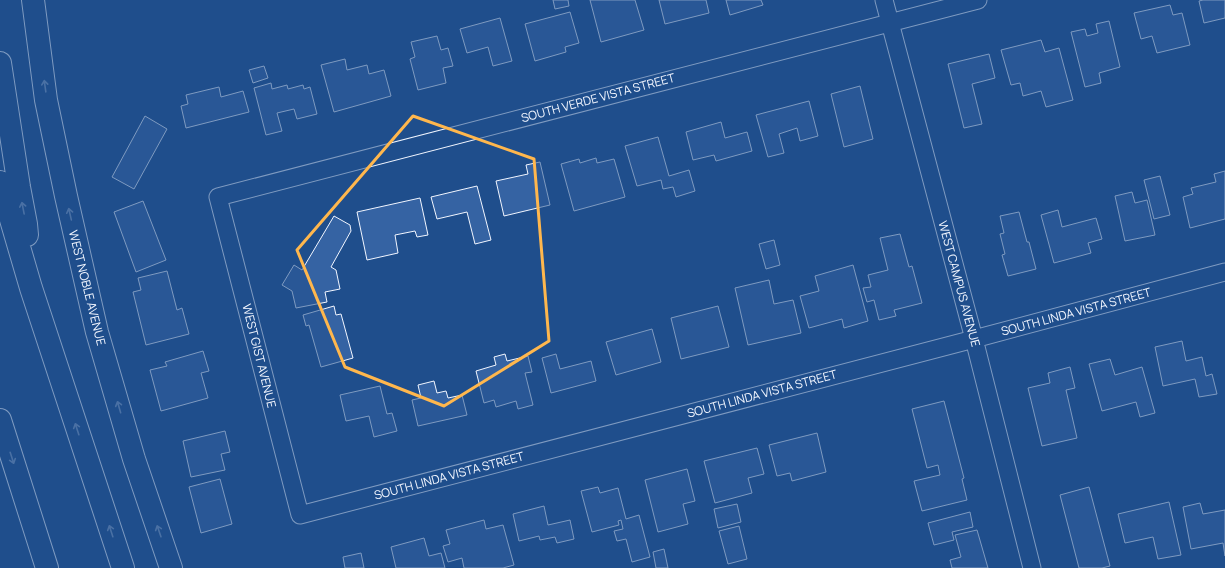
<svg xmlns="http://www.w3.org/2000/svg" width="1225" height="568" font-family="Manrope,sans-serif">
<rect width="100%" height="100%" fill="#1f4e8c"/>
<path fill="#3563a3" stroke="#f2f6ff" d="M553,0H568L569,6L555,9Z
M590,0H635L644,30L601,42Z
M659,0H706L709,13L665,24Z
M726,0H761L763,5L730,15Z
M1203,0H1225V18L1204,23L1199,1Z
M1170,5L1173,15L1182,13L1190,45L1157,53L1152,36L1141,39L1134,13Z
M570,12L579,43L565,47L566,52L535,61L525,24Z
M500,18L512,61L493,66L488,47L467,53L460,29Z
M1109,21L1120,67L1099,73L1101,83L1085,87L1071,32L1085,29L1087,36L1098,33L1096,24Z
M437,36L441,50L448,48L453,66L443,68L446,83L418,90L410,59L415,57L411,42Z
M1041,40L1045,52L1059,48L1073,100L1046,107L1041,91L1023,96L1020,83L1011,85L1001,50Z
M989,54L995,78L972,84L982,124L964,128L948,64Z
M345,59L347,70L367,65L369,74L384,70L391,96L334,112L321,65Z
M264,66L268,78L253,83L249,70Z
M271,83L272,89L287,85L288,89L303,85L304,89L310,87L317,114L297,119L294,109L277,113L282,131L266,135L254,88Z
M860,86L873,139L844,147L831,94Z
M219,87L221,97L243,91L249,112L186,128L181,106L188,104L186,95Z
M809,101L818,136L800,141L797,128L779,134L784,153L768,157L756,115Z
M145,116L167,129L134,189L112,177Z
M721,122L725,138L747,132L752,151L716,161L714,155L693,160L686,132Z
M658,137L669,176L689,170L695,191L676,197L673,187L663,189L661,180L637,186L625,146Z
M596,158L597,163L614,159L625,197L574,211L561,164L579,159L580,163Z
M540,162L550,205L504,216L496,181L528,174L526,165Z
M1225,171V219L1190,228L1183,197L1193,194L1191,188L1216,182L1214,174Z
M1160,176L1170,215L1154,219L1144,180Z
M477,186L491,240L475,244L467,212L437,219L431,197Z
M1132,192L1135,203L1147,200L1155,235L1125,241L1115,196Z
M420,198L428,235L417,237L415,231L395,235L398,253L367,260L357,212Z
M143,201L166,260L136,272L114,212Z
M1058,210L1062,227L1096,218L1102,239L1088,243L1091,253L1054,263L1041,215Z
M1019,212L1027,242H1029L1036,269L1008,276L1002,255L1005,254L1000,234L1004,233L1000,216Z
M334,216L350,225L351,231L331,267L336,270L340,289L325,292L327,302L296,308L292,291L282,285L294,265L302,270Z
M900,234L909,267L912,266L922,303L894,310L896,316L879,320L874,300L867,302L863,288L871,287L868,275L888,270L880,238Z
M774,240L780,265L766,269L759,244Z
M853,265L868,321L844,328L842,319L809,328L800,296L819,291L815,276Z
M167,271L177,310L182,308L189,334L146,345L133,292L141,290L138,278Z
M769,280L774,304L793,300L801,333L748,345L735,288Z
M334,306L336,315L341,314L353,358L321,367L309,325L306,326L303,315Z
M718,306L729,347L681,359L671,318Z
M652,329L661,362L616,375L606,342Z
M1182,341L1186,361L1202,357L1206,376L1212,374L1217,394L1199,397L1195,379L1163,386L1155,347Z
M203,351L209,371L201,373L208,398L161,411L150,370L167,366L165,362Z
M505,354L507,361L528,356L532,372L525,373L533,405L518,409L516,401L496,407L494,400L484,403L476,371L496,365L494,357Z
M556,354L560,369L591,361L596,381L551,393L542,358Z
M1110,359L1115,375L1142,367L1155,413L1140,417L1136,402L1102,411L1089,364Z
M1070,367L1075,388L1066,390L1077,438L1042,446L1028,388L1050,383L1048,373Z
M434,381L437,393L446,391L448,398L462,395L467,415L418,426L412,400L421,398L418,385Z
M380,386L387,414L392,413L397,431L374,437L369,416L346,421L340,395Z
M944,401L964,478L962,479L967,500L922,511L914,481L940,475L938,465L927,468L912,409Z
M225,431L230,452L221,454L225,470L191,477L183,441Z
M817,433L826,472L792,481L790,473L777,476L769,445Z
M757,448L764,474L748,478L752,493L715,503L704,461Z
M687,469L695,501L683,504L688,524L658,532L645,480Z
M220,479L232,524L201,533L189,487Z
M598,487L600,493L618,488L626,519L639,515L650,557L632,562L626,539L617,541L614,531L623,529L621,520L618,521L619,525L592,532L581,491Z
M1089,487L1110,566L1102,568H1079L1060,495Z
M1169,502L1181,555L1158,559L1153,537L1125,543L1118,514Z
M1200,503L1203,514L1225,510V556L1223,543L1191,549L1183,507Z
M737,504L741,522L718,528L714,509Z
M544,506L548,525L570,520L574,539L557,543L555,537L540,540L539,536L519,541L513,514Z
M970,512L973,527L952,532L954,540L934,545L928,523Z
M484,520L486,529L503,525L514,565L503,568H464L462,558L448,562L443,546L450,544L446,530Z
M739,526L747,559L728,564L719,531Z
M977,530L988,568H952L950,560L961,557L955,535Z
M424,538L429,556L441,553L445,568H396L391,547Z
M664,549L668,568H656L653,552Z
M361,553L364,568H345L343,557Z"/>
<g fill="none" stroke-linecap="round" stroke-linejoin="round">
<g stroke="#f2f6ff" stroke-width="19">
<path id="minor" d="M884,0L974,339L1032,568
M978,0L218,197L300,515L974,339L1225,272"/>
</g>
<g stroke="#f2f6ff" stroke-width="24">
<path id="secondary" d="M33,0L46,100L66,196L97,332L134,459L171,568"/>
</g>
<g stroke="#f2f6ff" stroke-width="24">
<path id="motorway" d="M0,63L19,187L26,224L27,235
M0,182L31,288L123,568
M0,420L47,568"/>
</g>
<use href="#minor" stroke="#1f4e8c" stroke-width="17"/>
<use href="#secondary" stroke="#1f4e8c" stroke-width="22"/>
<use href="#motorway" stroke="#1f4e8c" stroke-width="22"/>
</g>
<defs><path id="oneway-shaft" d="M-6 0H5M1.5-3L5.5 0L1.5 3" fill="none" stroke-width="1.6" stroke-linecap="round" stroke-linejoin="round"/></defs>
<g stroke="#7e9ac0">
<use href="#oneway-shaft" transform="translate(45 86) rotate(-98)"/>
<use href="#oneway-shaft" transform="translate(23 208) rotate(-101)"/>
<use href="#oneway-shaft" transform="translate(70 214) rotate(-103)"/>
<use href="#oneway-shaft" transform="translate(119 407) rotate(-106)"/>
<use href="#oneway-shaft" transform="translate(77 429) rotate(-108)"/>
<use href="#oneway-shaft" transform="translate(12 458) rotate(72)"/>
<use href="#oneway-shaft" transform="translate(111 531) rotate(-108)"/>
<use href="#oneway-shaft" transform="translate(159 531) rotate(-109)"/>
</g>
<path d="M0 0H1225V568H0ZM413,116L534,159L549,341L444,406L345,367L297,250Z" fill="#1f4e8c" fill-opacity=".55" fill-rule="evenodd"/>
<path fill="none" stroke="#ffb74d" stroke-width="3" stroke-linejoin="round" d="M413,116L534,159L549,341L444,406L345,367L297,250Z"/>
<g text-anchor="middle" stroke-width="3" stroke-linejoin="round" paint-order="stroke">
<g font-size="12" fill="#f2f6ff" stroke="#1f4e8c">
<text transform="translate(598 98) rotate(-15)" y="4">SOUTH VERDE VISTA STREET</text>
<text transform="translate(959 284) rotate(75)" y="4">WEST CAMPUS AVENUE</text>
<text transform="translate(87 288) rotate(76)" y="4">WEST NOBLE AVENUE</text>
<text transform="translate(1076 312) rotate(-15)" y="4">SOUTH LINDA VISTA STREET</text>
<text transform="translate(259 356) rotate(76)" y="4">WEST GIST AVENUE</text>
<text transform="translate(762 394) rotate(-15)" y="4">SOUTH LINDA VISTA STREET</text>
<text transform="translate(449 476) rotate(-15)" y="4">SOUTH LINDA VISTA STREET</text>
</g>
</g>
</svg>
